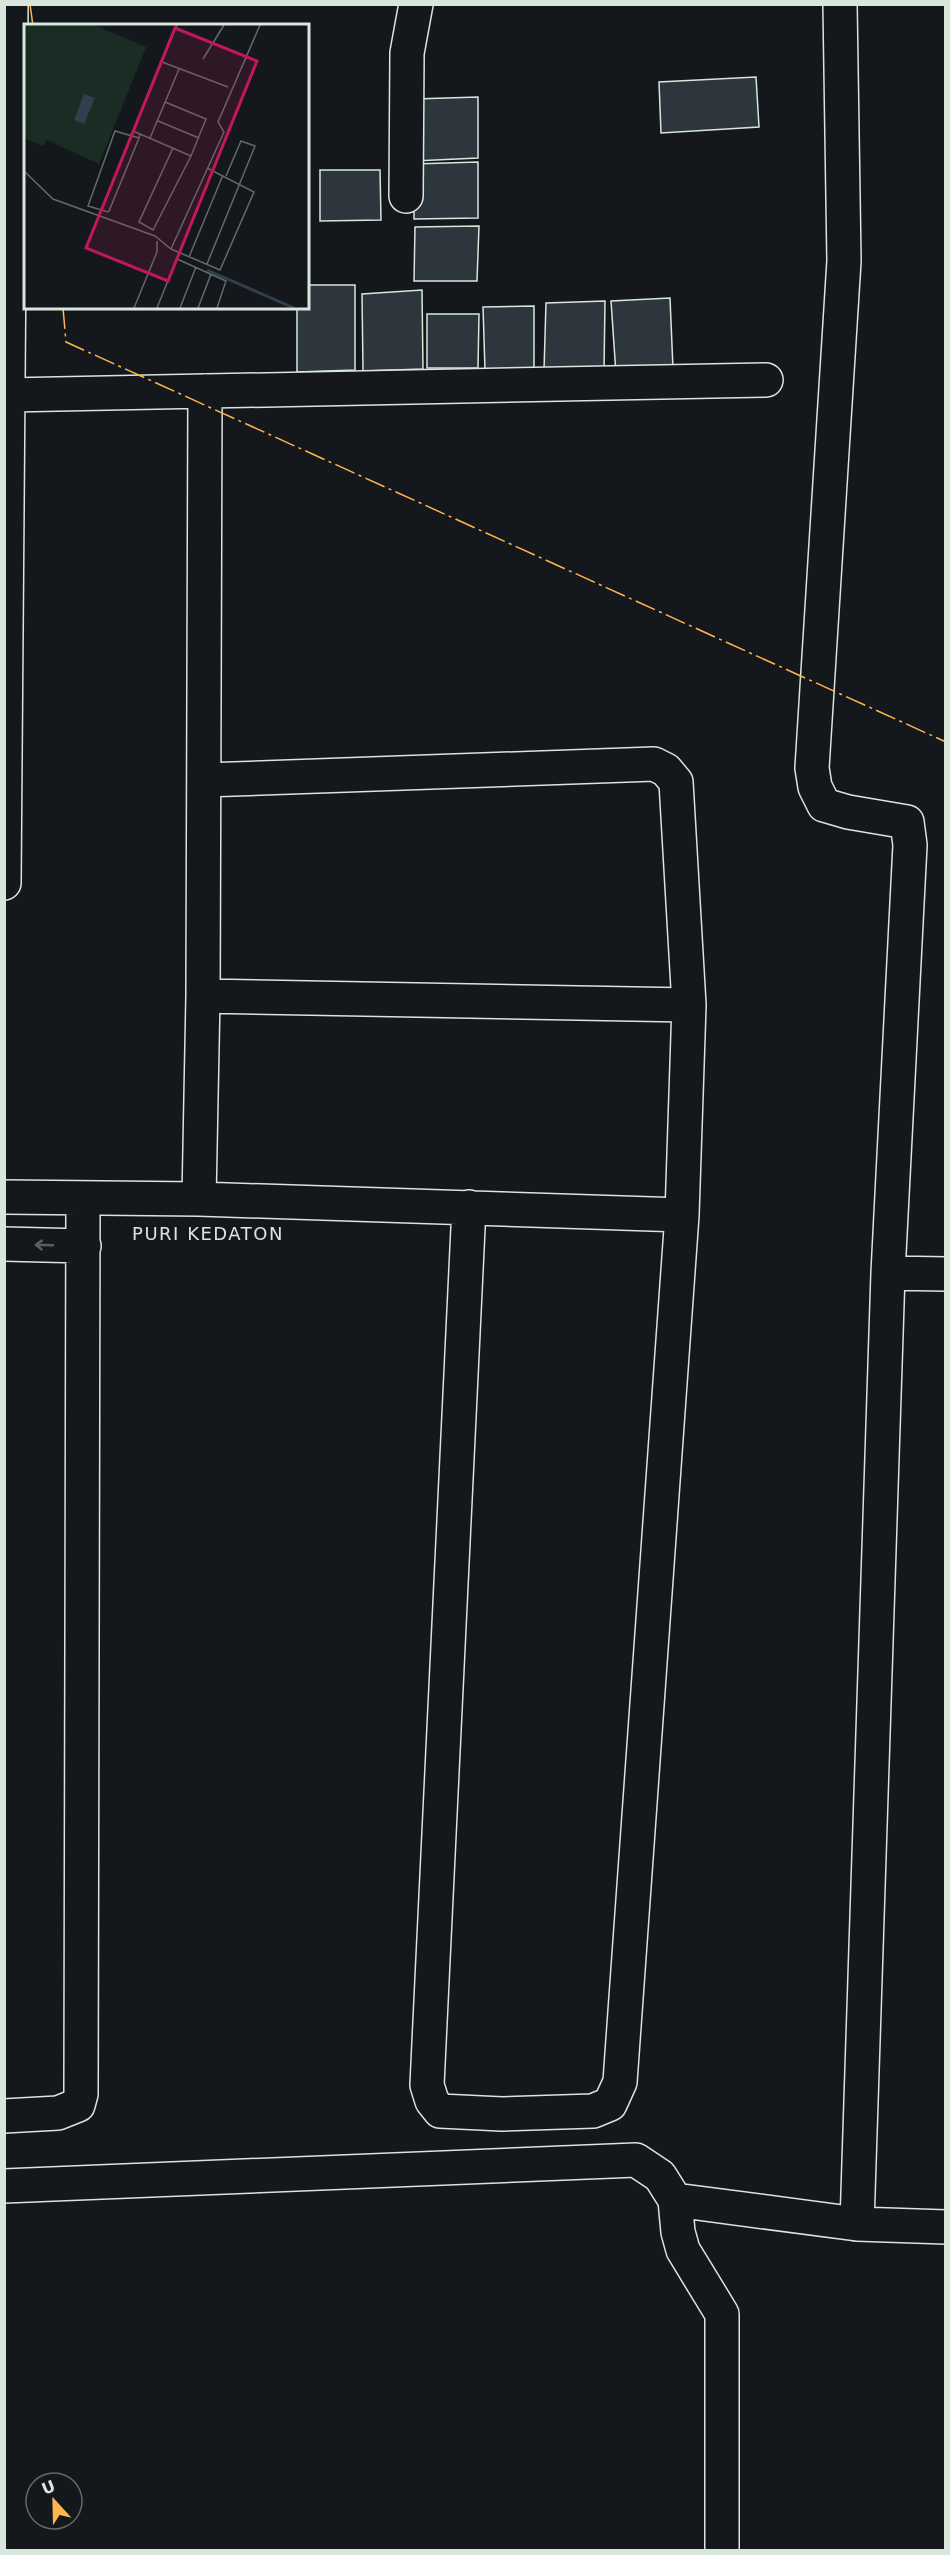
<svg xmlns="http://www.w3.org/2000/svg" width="950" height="2555" font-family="'DejaVu Sans',sans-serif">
<rect width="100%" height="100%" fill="#14181c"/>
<path fill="#2c363c" stroke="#d8e6dc" stroke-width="1.5" d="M756,77L759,127L661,133L659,82Z
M478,97V158L414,161V99Z
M478,162V218L414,219V164Z
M320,170H380L381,220L320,221Z
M479,226L477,281H414L415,227Z
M308,285H355V370L297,372V308H308Z
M422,290L423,369L363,371L362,294Z
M670,298L673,369L616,374L611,301Z
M605,301L604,371L544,370L546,303Z
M534,306V370H485L483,307Z
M427,314H479L478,368H427Z"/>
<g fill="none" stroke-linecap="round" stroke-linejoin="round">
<g stroke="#d8e6dc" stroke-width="36">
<path id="street" d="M840,4L844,261L812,768L815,787L824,805L848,812L907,822L910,845L888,1273L857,2224
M406,196L407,53L416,4
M8,395L766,380
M204,780L654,764L666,770L676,782L689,1005L682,1215L620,2082L610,2104L593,2111L502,2114L440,2111L432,2101L427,2085L469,1207
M4,883L11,4
M203,996L689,1005
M4,1197L199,1199L682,1215
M199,1199L203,996L205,391
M4,1244L84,1246
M888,1273L946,1274
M4,2116L58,2113L78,2105L81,2094L83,1198
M4,2186L636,2160L660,2176L675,2200L857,2224L946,2227
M675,2200L678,2232L683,2250L722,2314V2550"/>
</g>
<use href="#street" stroke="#14181c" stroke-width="33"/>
<path stroke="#ffb74d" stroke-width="1.5" stroke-dasharray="21 4.5 3 4.5" stroke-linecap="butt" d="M30,4L33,26
M63,308L66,342L946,742"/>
</g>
<defs><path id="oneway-shaft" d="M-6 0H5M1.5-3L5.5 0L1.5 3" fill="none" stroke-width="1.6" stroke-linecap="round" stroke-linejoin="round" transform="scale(1.5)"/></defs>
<use stroke="#59605f" href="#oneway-shaft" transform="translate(44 1245) rotate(-178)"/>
<g text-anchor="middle" stroke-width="4.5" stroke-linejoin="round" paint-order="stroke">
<g font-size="18" letter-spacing="1.5" fill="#d8e6dc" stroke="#14181c">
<text x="208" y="1240">PURI KEDATON</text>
</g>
</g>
<g transform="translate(24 24)">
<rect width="285" height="285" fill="#14181c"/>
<path d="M0,1H70L122,23L75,140L23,116L19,122L0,114Z" fill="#1a2d24"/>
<path d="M60,70L71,74L60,100L50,96Z" fill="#2f3f4d"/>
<path fill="none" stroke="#2f3f4d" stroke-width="3" d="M183,246L270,284"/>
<path fill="none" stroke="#626a69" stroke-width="1.5" d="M179,35L200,1M138,38L204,63M141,78L182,95L167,132L129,206L115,198L149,124M134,97L175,114M109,107L167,132M108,111L153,1M115,114L91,107L64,182L84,188L85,187L115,114L116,110M126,114L155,45M0,147L29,175L131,212L147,225L196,246L230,168L183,144M147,225L200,108L194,98L236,1M165,233L199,151M153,235L202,257L193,284M183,240L231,122L217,117L202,152M110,284L133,228V217M133,284L153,234M156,284L172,243M174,284L187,250"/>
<path fill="#c2185b" fill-opacity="0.15" stroke="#c2185b" stroke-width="3" d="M151,4L233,37L144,257L62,224Z"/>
<rect width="285" height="285" fill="none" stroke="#d8e6dc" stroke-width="3"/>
</g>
<rect width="950" height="2555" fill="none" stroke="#d8e6dc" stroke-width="12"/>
<g transform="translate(54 2501) rotate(338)"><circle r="28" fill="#14181c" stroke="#626a69" stroke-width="1.5"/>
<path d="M0-4.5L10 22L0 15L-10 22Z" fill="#ffb74d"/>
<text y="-9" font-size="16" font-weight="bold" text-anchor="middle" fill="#d8e6dc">U</text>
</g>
</svg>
